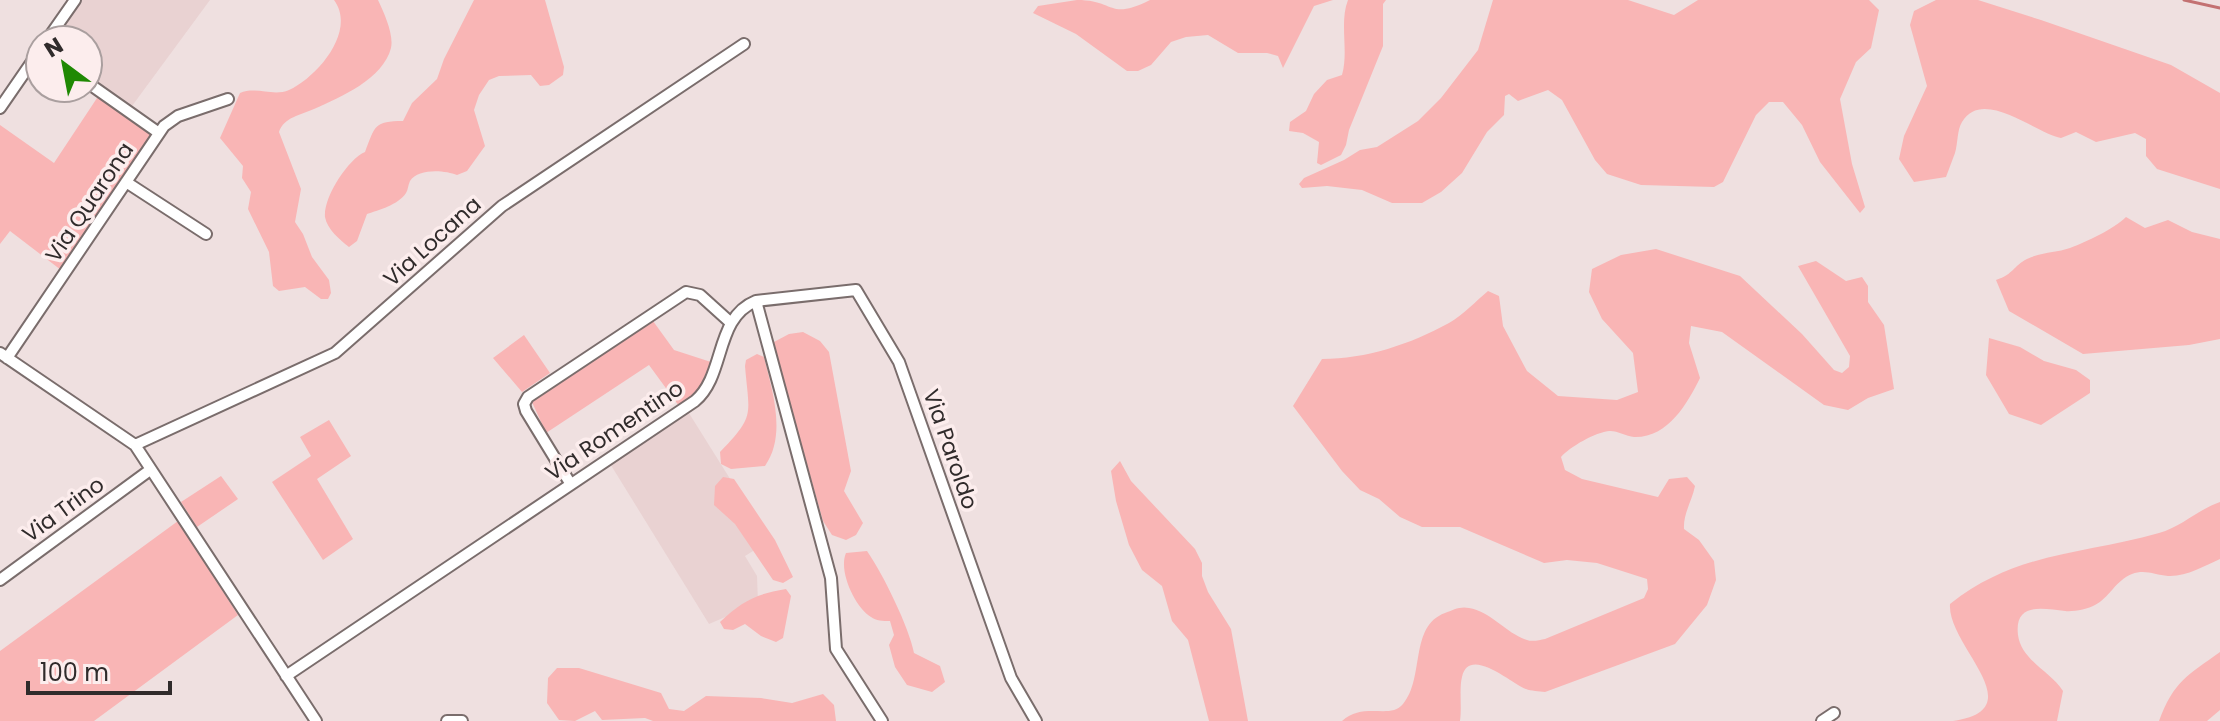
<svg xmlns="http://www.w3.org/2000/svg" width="2220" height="721" font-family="Poppins,sans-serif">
<rect width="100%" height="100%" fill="#efe0e0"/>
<path fill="#e9d2d2" d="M82,0H210L132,106L88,75V40H55Z
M687,410L769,541L745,556L757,576L758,603L709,624L609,462Z"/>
<path fill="#f9b5b5" d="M334,0H378C384,13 394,34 391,48C383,79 341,97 314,109C301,115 284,117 279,132L301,189L295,222L303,234L312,257L329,280L331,293L328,299H321L305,287L279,291L273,286L269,252L248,209L251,192L242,178L243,166L220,138L240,93C256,86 273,97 289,90C317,77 357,31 334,0Z
M474,0H545L564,67L563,75L549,85L540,86L531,75L499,76L489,80L479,95L474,110L485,146L467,171L457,175C445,170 418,168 410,181C408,185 408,190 406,193C398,205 379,210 367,214L357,241L349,247C340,240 327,229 325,217C323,198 348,159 365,152C375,126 374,121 403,121L412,103L437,79L444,59Z
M1077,0C1116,0 1108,21 1150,0H1333L1314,6L1283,68L1278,56L1267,53H1238L1208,35L1186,37L1171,42L1151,65L1138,71H1127L1076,34L1033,13L1038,6Z
M1348,0H1386L1383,4V46L1349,130L1346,145L1341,155L1321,165L1317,163L1319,142L1303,133L1289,131L1290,122L1306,111L1314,94L1327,80L1342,75C1349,51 1339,23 1348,0Z
M1493,0H1628L1674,15L1698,0H1869L1879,10L1871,48L1856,62L1840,99L1852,164L1865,207L1860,213L1820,162L1802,125L1783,102H1769L1756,115L1723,182L1714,187L1641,185L1607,174L1595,160L1562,100L1548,90L1518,101L1509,94L1505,96L1504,115L1487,132L1462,173L1441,192L1422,203H1392L1362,190L1327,186L1302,188L1299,184L1304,178L1344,160L1360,150L1377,147L1418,121L1441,98L1478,50Z
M1936,0H1978L2041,20L2171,65L2220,93V189L2157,169L2146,156V139L2135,133L2096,142L2076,132L2061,138C2035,133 1983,87 1962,122C1957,130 1958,143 1955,153C1952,161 1949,169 1946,177L1914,182L1899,159L1904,136L1927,86L1910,25L1914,11Z
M99,95L149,129L151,139L61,270L10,231L0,244V125L54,163Z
M2126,217L2145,228L2168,220L2192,232L2220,239V339L2189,345L2083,354L2009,311L1996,280C2014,274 2013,266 2027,259C2041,252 2056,253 2070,248C2086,242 2114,229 2126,217Z
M1656,249L1740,276L1802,334L1834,370L1842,373L1849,367L1850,356L1798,266L1816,261L1846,281L1862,277L1868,286V302L1884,325L1894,389L1868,398L1848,410L1824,405L1722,332L1691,326L1689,343L1700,378C1687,404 1668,438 1634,437C1626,436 1618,431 1610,431C1595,432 1570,447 1561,457L1565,470L1582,479L1658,497L1669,479L1687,477L1695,486C1692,501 1683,514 1684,529L1699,540L1714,561L1716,580L1707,605L1675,644L1545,692C1539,691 1531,691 1526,689C1512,684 1469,645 1462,677C1459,688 1462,708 1460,721H1342C1364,701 1390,720 1403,704C1425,678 1409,626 1445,613C1453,610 1460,606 1469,608C1490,611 1507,634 1527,640C1532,642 1540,640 1545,639L1644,598L1648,589L1647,579L1597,563L1567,560L1544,563L1460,527H1422L1400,517L1379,499L1360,490L1342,471L1293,406L1322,359C1366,359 1411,344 1449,323C1463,315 1476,301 1488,291L1499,296L1503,326L1527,371L1558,396L1617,400L1638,392L1633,353L1602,319L1589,292L1592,269L1621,255Z
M653,321L674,350L711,362L699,389L679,406L649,365L546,433L532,402Z
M803,332L820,341L829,352L851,471L844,491L863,523L856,535L846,540L832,535L823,521L774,348V342L789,334Z
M524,335L550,373L522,392L493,358Z
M1989,338L2020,347L2044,361L2076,370L2090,380V393L2041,425L2009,414L1986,375Z
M757,354L764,357C772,390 787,435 765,466L731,469L721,464L720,452C756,415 749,415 745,366L746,360Z
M329,420L351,456L317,479L353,539L323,560L272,482L311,456L300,437Z
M1120,461L1131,481L1195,549L1202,563V576L1208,592L1231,629L1248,721H1209L1188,640L1172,621L1162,586L1142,570L1129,545L1116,501L1111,471Z
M221,476L238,499L197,527L181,502Z
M723,477L734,479L775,540L793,577L783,583L773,580L735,524L714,505L715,486Z
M2220,502V559C2204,566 2186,577 2168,576C2155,575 2145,569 2132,574C2116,580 2109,598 2095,605C2088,609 2073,612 2065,611C2044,609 2014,601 2018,635C2021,660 2051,672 2063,691L2057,721H1953C2035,709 1947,646 1950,604C2017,551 2082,555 2159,533C2181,527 2199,509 2220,502Z
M178,521L238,615L94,721H0V651Z
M867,551C883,574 909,627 914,653L940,666L945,682L932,692L907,685L895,667L889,645L894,635L890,621C883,621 876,621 871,617C855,607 838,571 846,553Z
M786,589L791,596L783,638L776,642L761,636L745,624L733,630L724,629L720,622C742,601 756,594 786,589Z
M2220,652V710L2207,721H2159C2174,681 2187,676 2220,652Z
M557,668H579L661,693L669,709L684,711L706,696L761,698L792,703L823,694L834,705L836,721H653L645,718L602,720L595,711L575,721L559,720L547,703L548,678Z"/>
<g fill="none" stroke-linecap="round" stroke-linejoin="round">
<path stroke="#c37172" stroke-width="3" d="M2184,0L2220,8"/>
<g stroke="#7a6d6c" stroke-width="14">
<path id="minor" d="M47,40L75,0
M88,83L159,133
M0,108L40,50
M126,182L206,234
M756,301L856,290L899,362L1011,678L1036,721
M0,353L135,445L316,721
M7,358L164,126L178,116L228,99
M135,445L335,353L502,206L744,44
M570,483L526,411L524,404L528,397L686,292L700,295L731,323
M0,580L150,470
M286,676L695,401C726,375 714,318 756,301L831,578L836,649L882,721
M447,721H462
M1822,721L1834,713"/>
</g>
<use href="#minor" stroke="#fff" stroke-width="10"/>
</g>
<g text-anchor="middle" stroke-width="7" stroke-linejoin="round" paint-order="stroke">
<g font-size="22" fill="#302b2b" stroke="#fceded">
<text transform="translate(89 202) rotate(-56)" y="8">Via Quarona</text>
<text transform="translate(432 241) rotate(-42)" y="8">Via Locana</text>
<text transform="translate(614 430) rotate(-34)" y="8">Via Romentino</text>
<text transform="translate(951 449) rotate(71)" y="8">Via Paroldo</text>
<text transform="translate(63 509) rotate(-36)" y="8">Via Trino</text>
</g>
</g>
<g transform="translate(64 64) rotate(328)"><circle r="38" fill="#fceded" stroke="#aa9f9f" stroke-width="2"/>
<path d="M0-6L14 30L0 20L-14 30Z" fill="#1f8903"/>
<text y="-12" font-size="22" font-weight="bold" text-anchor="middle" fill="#302b2b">N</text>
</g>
<path d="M28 681v12h142v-12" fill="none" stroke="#302b2b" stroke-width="4"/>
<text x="40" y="681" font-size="24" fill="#302b2b" stroke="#fceded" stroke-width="6" paint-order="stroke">100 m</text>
</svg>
